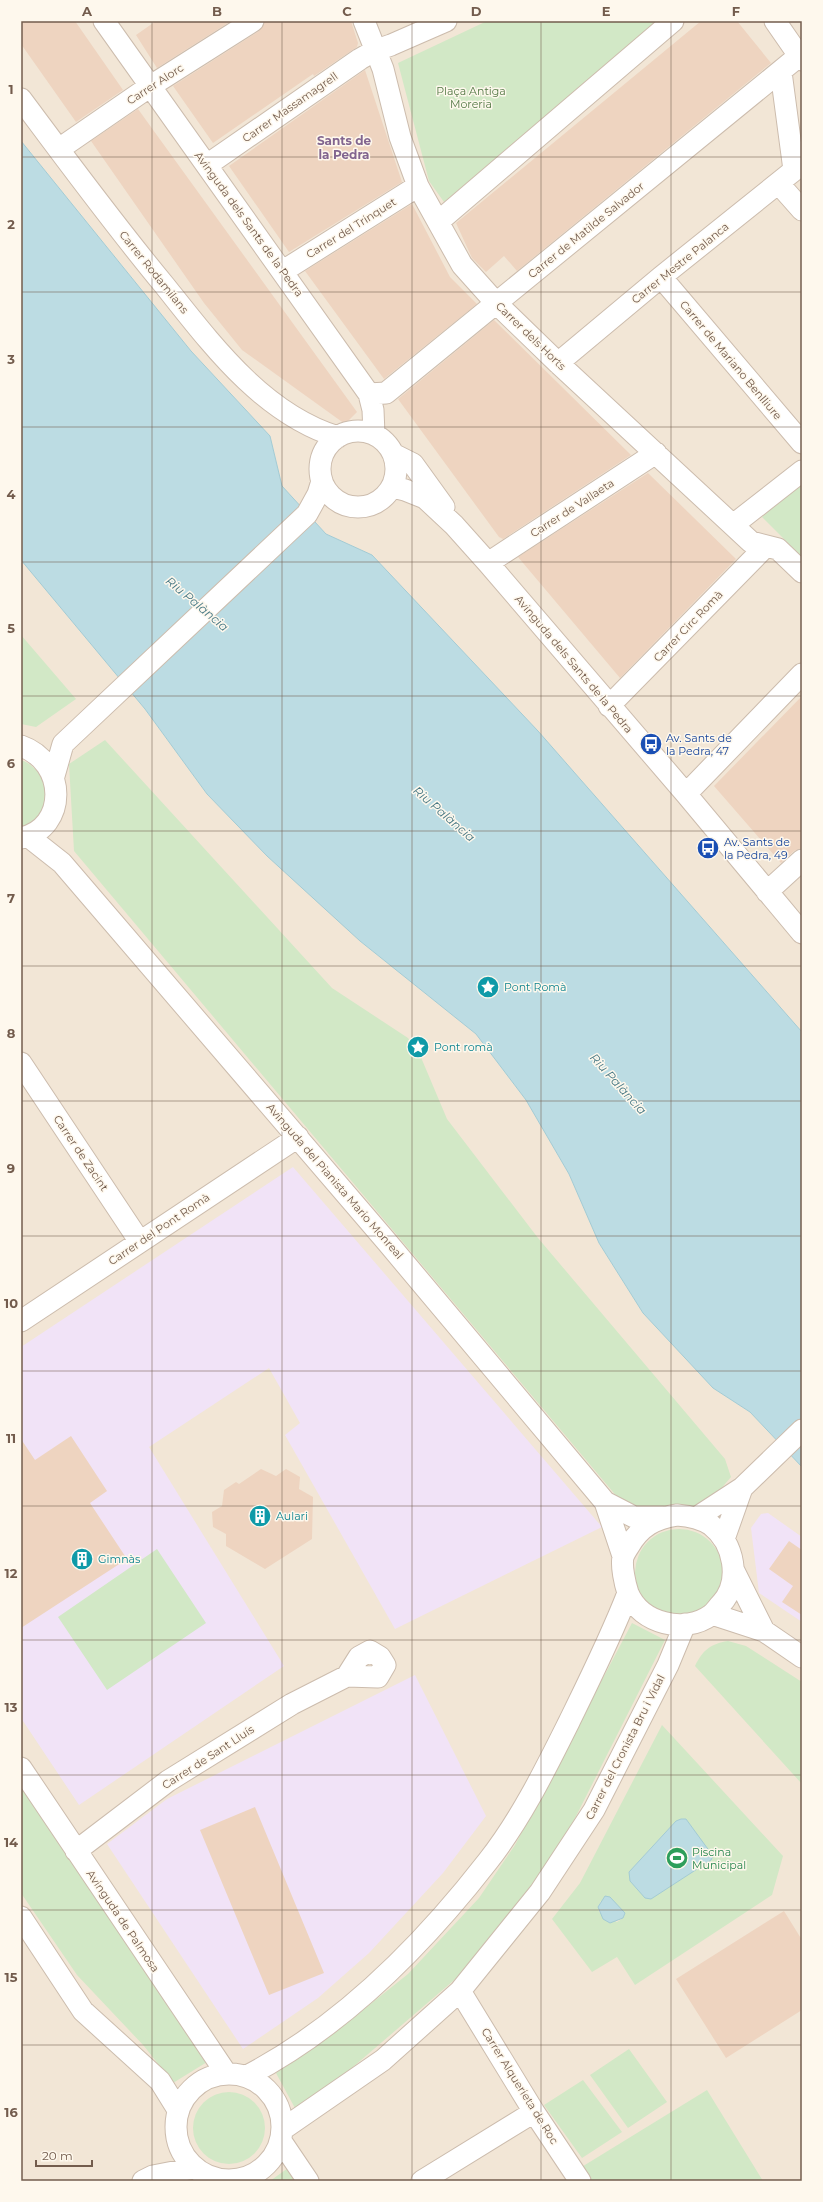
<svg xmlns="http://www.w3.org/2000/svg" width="823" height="2202" font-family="Montserrat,sans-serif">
<rect width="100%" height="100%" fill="#fbf4e7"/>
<path fill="#f2e6d6" d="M21,21H802V1032L538,731L372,555L326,534L282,486L270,436L191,351L21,141Z
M21,560L145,709L207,794L360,941L476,1034L526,1100L569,1174L599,1243L643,1313L713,1388L750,1412L802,1467V2181H21Z"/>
<path fill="#f1e3f7" d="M293,1167L602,1527L395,1629L285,1435L300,1423L269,1368L149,1447L284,1666L79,1805L21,1718V1347Z
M768,1513L802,1537V1622L759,1593L751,1528L761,1514Z
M415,1675L486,1816L443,1873L369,1953L318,1998L243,2049L107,1844L167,1799Z"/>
<path fill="#d2e8c6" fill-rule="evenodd" d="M487,21H659L444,202L429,181L398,63Z
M802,482V557L762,517Z
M21,635L76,699L36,727L21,724Z
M105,740L332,988L408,1038L420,1055L447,1119L538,1238L725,1459L731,1477L696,1518L634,1517L74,851L69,764Z
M21,760C43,767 52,796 40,815C36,822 28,826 21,830Z
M635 1573a44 44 0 1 1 88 0a44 44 0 1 1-88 0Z
M157,1549L206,1623L107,1690L58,1617Z
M632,1623L665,1640L562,1844L474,1963L346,2073L296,2110L276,2073L338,2030L408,1974L479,1898L515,1845Z
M728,1641L746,1646L802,1682V1784L695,1666C703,1650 710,1644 728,1641Z
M662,1725L783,1856L772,1895L635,1985L617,1957L592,1972L552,1919L580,1883ZM681,1819L629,1872L676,1821ZM601,1901L625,1913L623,1918L617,1922L599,1912L598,1907Z
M21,1783L207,2062L173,2083L144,2046L77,1975L21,1893Z
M629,2049L667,2102L628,2128L590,2075Z
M583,2080L622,2132L582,2158L544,2105Z
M707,2090L763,2181H589L580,2168Z
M193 2128a36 36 0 1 1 72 0a36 36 0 1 1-72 0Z
M288,2168L296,2181H270Z"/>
<path fill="#bcdce3" stroke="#a3cbd4" d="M21,141L191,351L270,436L282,486L326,534L372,555L538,731L802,1032V1467L750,1412L713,1388L643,1313L599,1243L569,1174L526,1100L476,1034L360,941L267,856L207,794L145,709L21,560Z
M681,1819H686L713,1856L711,1860L651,1899L645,1898L630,1881L629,1872L676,1821Z
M605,1896L610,1897L625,1913L623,1918L610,1923L603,1919L598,1907Z"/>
<path fill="#eed4c0" d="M21,21H75L123,90L76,122L21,44Z
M156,21H231L157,68L136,35Z
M265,21H351L358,43L357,47L314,76L313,74L213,143L173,86L259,31Z
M701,21H737L771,63L517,271L504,256L486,272L472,258L456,223Z
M365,70L402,182L289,252L229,166Z
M138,109L357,412L345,424L242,350L204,303L91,141Z
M412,204L450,277L477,304L384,379L305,271Z
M494,320L631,455L503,539L499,537L398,399Z
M648,473L736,559L620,678L518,557Z
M802,696V848L794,851L781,863L714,786Z
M71,1436L107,1491L90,1503L127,1559L21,1628V1439L35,1460Z
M261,1469L276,1476L286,1469L300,1477L299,1489L313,1497L312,1539L265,1569L226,1546V1534L213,1527L212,1512L222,1506L224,1490L236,1482L239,1484Z
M789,1541L802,1550V1615L782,1602L793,1586L769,1569Z
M255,1807L324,1973L269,1995L200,1830Z
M784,1911L802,1940V2010L726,2058L676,1979Z"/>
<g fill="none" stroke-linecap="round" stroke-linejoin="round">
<g stroke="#ccbcad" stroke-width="23">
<path id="minor" d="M104,21L369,394L373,410L374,434
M364,21L383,69L400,137L418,186L462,265L496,303L558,363L751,542L778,549L802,572
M775,21L802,60
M781,72L794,170
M21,99C68,162 115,226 165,286C212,345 263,414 338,437
M59,149L149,87L253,21
M207,165L360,59L374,51L391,45L446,21
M779,184L802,210
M438,222L673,21
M283,271L418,186
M661,277L802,443
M558,363L661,277L802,164
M369,394L386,393L799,56
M320 469a38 38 0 1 1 76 0a38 38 0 1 1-76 0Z
M393,454L413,464L444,507
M390,490L397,488L405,490L425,498L454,525L488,563L686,794L802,933
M733,525L802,471
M488,563L656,453
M609,706L766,546
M21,746C67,762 68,828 21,838
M54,776L63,744L307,514L318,494L322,481
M686,794L802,674
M29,837L62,863L387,1242L605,1502L623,1556
M767,892L802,860
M21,1063L140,1242
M21,1321L298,1137
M605,1502L634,1517H663
M677,1515C689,1516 701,1518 711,1525C734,1543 742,1581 721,1604C718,1607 715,1612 711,1615C685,1634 641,1624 628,1593C625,1584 621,1566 623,1557C624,1554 627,1549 629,1546C640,1527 655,1518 677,1515Z
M696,1518L742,1488L802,1430
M724,1539L742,1488
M734,1571L764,1631
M712,1614L764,1631L802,1657
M21,1768L226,2073
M76,1851L168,1781L292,1704L347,1676L378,1677L385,1665L380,1657L370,1651L359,1657L347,1676
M21,1917L83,2011L160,2081L178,2110
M460,1991L534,2112L580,2181
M176 2127a53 53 0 1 1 106 0a53 53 0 1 1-106 0Z
M247,2076C343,2026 422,1946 488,1861C521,1819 545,1770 569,1722C590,1679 611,1637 628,1593
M283,2129L383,2060L460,1991L540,1892L594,1810L668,1665L685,1624
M281,2141L308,2181
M143,2181L153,2176L194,2168
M422,2181L534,2112"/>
</g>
<use href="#minor" stroke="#fff" stroke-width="21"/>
</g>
<path fill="none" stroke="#735c4d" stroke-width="1" stroke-opacity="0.55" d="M152,21V2181M282,21V2181M412,21V2181M541,21V2181M671,21V2181M21,157H802M21,292H802M21,427H802M21,562H802M21,696H802M21,831H802M21,966H802M21,1101H802M21,1236H802M21,1371H802M21,1506H802M21,1640H802M21,1775H802M21,1910H802M21,2045H802"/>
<defs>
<g id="bus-disc" transform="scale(1.15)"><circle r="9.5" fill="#1a4fb4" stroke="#fef8ed"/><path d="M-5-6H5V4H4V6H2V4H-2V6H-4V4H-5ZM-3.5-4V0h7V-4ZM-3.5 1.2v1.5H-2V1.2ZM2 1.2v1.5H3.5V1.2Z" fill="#fff"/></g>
<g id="sight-disc" transform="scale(1.15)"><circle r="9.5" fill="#0f9aa8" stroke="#fef8ed"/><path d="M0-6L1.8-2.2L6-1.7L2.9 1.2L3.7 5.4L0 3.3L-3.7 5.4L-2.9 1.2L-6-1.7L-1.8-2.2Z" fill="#fff"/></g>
<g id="building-disc" transform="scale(1.15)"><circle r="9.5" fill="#0f9aa8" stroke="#fef8ed"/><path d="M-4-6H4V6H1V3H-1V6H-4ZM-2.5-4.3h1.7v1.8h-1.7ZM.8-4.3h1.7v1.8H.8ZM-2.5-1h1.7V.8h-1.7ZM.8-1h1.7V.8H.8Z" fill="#fff"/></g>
<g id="stadium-disc" transform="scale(1.15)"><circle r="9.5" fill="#2e9e5b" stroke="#fef8ed"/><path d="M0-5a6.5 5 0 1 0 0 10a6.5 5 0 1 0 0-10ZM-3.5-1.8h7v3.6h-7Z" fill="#fff"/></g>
</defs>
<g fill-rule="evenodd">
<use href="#bus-disc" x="651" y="744"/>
<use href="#bus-disc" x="708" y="848"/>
<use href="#sight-disc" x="488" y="987"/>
<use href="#sight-disc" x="418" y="1047"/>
<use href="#building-disc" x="260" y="1516"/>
<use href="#building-disc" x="82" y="1559"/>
<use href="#stadium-disc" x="677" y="1858"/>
</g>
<g text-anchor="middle" stroke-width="3" stroke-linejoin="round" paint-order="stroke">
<g font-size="11" fill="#735c4d" stroke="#fef8ed">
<text transform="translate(155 84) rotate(-33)" y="4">Carrer Alorc</text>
<text transform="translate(290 107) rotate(-35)" y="4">Carrer Massamagrell</text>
<text transform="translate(249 224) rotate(54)" y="4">Avinguda dels Sants de la Pedra</text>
<text transform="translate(351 228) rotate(-32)" y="4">Carrer del Trinquet</text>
<text transform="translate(586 230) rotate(-39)" y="4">Carrer de Matilde Salvador</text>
<text transform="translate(680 263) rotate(-39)" y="4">Carrer Mestre Palanca</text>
<text transform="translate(154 272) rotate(51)" y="4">Carrer Rodamilans</text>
<text transform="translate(531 336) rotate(44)" y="4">Carrer dels Horts</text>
<text transform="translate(731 360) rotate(50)" y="4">Carrer de Mariano Benlliure</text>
<text transform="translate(572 508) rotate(-33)" y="4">Carrer de Vallaeta</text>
<text transform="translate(688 626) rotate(-46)" y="4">Carrer Circ Romà</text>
<text transform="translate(574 664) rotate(50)" y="4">Avinguda dels Sants de la Pedra</text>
<text transform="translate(81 1153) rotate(56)" y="4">Carrer de Zacint</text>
<text transform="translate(335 1181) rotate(49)" y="4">Avinguda del Pianista Mario Monreal</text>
<text transform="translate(159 1229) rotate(-34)" y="4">Carrer del Pont Romà</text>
<text transform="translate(625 1747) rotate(-63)" y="4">Carrer del Cronista Bru i Vidal</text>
<text transform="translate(208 1757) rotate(-33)" y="4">Carrer de Sant Lluís</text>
<text transform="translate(123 1921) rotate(56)" y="4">Avinguda de Palmosa</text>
<text transform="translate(520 2086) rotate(58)" y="4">Carrer Alquerieta de Roc</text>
</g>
<g font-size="11" fill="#537845" stroke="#fef8ed">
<text x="471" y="95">Plaça Antiga<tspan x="471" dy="13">Moreria</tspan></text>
</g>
<g font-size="11" fill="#164399" stroke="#fef8ed" text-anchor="start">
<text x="666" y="742">Av. Sants de<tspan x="666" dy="13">la Pedra, 47</tspan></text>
<text x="724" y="846">Av. Sants de<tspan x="724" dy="13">la Pedra, 49</tspan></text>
</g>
<g font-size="11" fill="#0d838f" stroke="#fef8ed" text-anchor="start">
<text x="504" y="991">Pont Romà</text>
<text x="434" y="1051">Pont romà</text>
<text x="276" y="1520">Aulari</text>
<text x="98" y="1563">Gimnàs</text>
</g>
<g font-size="11" fill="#27864d" stroke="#fef8ed" text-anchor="start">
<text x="692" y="1856">Piscina<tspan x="692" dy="13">Municipal</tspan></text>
</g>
<g font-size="12" font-weight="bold" fill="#82658f" stroke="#fef8ed">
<text x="344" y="145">Sants de<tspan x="344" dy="14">la Pedra</tspan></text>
</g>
<g font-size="12" font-style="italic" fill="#487985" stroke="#fef8ed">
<text transform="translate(197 604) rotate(40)" y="4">Riu Palància</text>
<text transform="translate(444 814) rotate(41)" y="4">Riu Palància</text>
<text transform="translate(618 1084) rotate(48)" y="4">Riu Palància</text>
</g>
</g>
<rect width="823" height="2202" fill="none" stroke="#fef8ed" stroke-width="44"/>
<path d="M36 2160v6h56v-6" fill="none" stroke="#735c4d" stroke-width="2"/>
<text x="42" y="2160" font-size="12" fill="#735c4d" stroke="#fef8ed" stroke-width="3" paint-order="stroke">20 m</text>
<rect x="22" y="22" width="779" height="2158" fill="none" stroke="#735c4d" stroke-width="1.5"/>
<g font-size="13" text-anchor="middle" font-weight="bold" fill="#735c4d">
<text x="87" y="16">A</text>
<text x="217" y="16">B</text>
<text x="347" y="16">C</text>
<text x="476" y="16">D</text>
<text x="606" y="16">E</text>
<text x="736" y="16">F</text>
<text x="11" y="94">1</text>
<text x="11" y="229">2</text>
<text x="11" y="364">3</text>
<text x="11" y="499">4</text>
<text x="11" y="633">5</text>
<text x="11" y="768">6</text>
<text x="11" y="903">7</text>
<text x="11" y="1038">8</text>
<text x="11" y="1173">9</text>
<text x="11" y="1308">10</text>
<text x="11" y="1443">11</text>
<text x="11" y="1578">12</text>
<text x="11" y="1712">13</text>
<text x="11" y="1847">14</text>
<text x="11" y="1982">15</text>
<text x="11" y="2117">16</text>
</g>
</svg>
